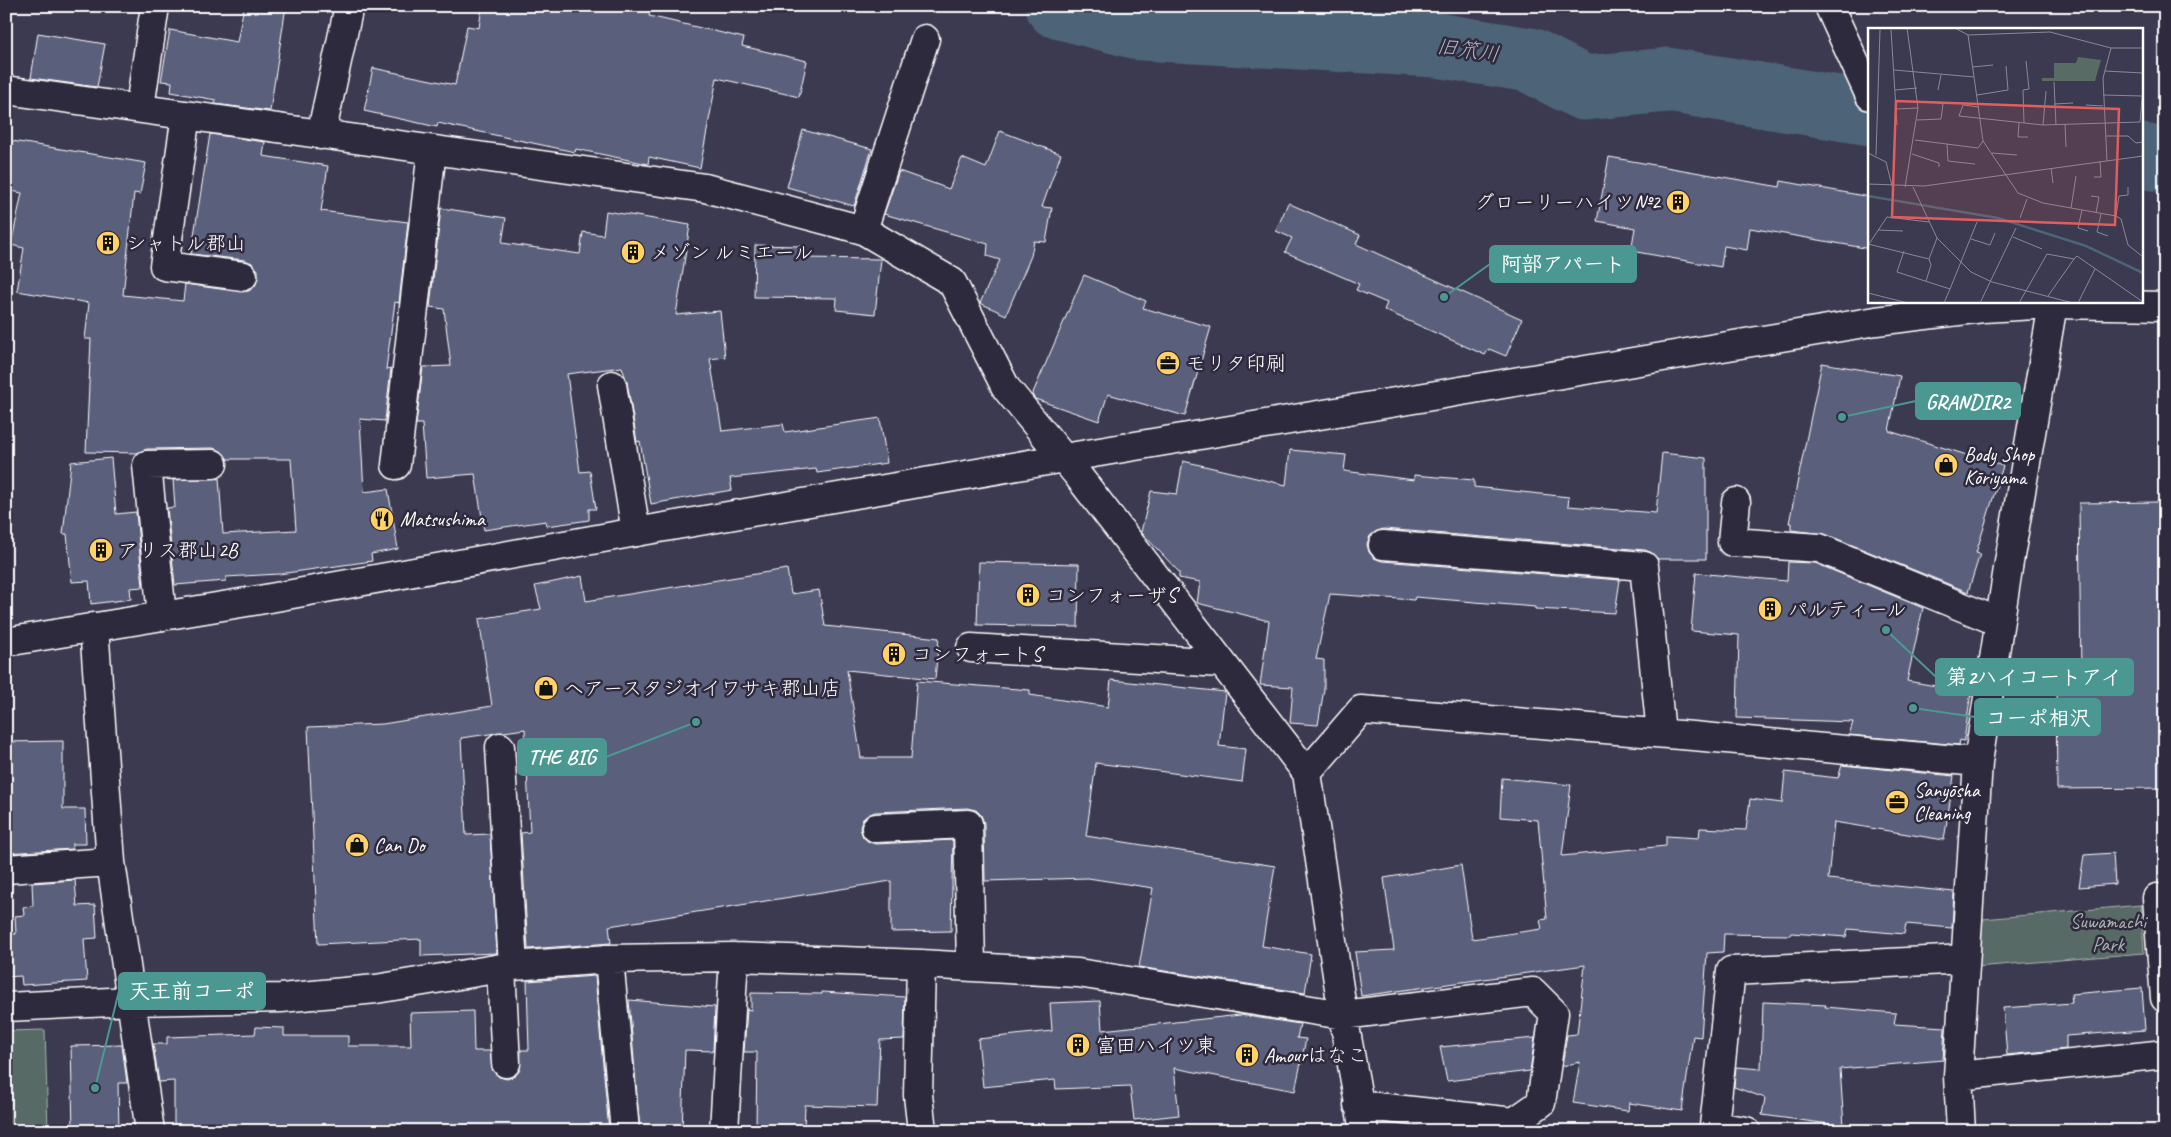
<svg xmlns="http://www.w3.org/2000/svg" width="2171" height="1137" font-family="Caveat,'Klee One',sans-serif">
<rect width="100%" height="100%" fill="#3c3a50"/>
<filter id="ink" filterUnits="userSpaceOnUse"><feTurbulence type="fractalNoise" baseFrequency=".02" numOctaves="2"/><feDisplacementMap in="SourceGraphic" scale="10" xChannelSelector="R" yChannelSelector="G"/><feConvolveMatrix kernelMatrix="1 2 1 2 8 2 1 2 1" color-interpolation-filters="sRGB"/></filter>
<g filter="url(#ink)">
<path fill="#586b65" stroke="#acb5b2" d="M2141,905L2144,953L1976,967L1983,919Z
M45,1030L48,1131H6V1031Z"/>
<g fill="none" stroke-linecap="round" stroke-linejoin="round">
<path stroke="#4d6478" stroke-width="65" d="M1058,6L1142,28L1436,45L1530,60L1584,88L1668,80L1870,113
M2142,156L2165,160"/>
</g>
<path fill="#5a607c" stroke="#fff" d="M244,6H286L270,111L215,104L216,100L171,92L172,82L161,81L170,30L237,42Z
M482,6H651L649,16L744,38L742,46L807,61L799,97L717,78L700,168L649,157L648,164L576,149L575,152L438,123L437,127L364,111L373,68L455,85L467,26L479,28Z
M38,33L105,44L97,87L31,78Z
M803,130L872,149L854,206L787,187Z
M1000,131L1061,154L1042,207L1052,208L1046,242L1034,241L1031,256L1006,315L980,303L1000,260L987,256L988,244L884,214L899,171L949,189L962,158L986,168Z
M210,134L265,142L263,156L328,166L321,211L408,222L399,303L395,302L386,369L391,368L385,421L360,419L364,492L388,489L398,549L371,554L372,561L279,574L226,577V581L175,585L167,508L175,507L173,480L219,478L223,534L296,530L291,459H227L221,451L213,448L147,449L137,453L86,452L91,339H85L89,303L17,291L24,248L11,245L22,193L6,190V140L146,163L140,194L134,193L123,295L183,301L185,284L241,292L249,291L255,286L258,278V270L252,263L245,260L191,254Z
M1609,157L1780,187L1781,181L1870,197V249L1750,228L1747,250L1724,246L1721,267L1631,251L1635,228L1597,221Z
M1288,203L1360,235L1356,244L1522,319L1506,356L1489,349L1485,355L1384,310L1387,303L1356,290L1359,284L1285,252L1292,238L1276,231Z
M441,208L506,218L502,243L580,254L583,232L603,235L606,211L690,225L676,315L720,311L725,357L710,359L722,431L783,424L785,432L880,418L887,463L817,473L816,469L730,478L732,490L651,504L640,441L637,442L627,382L622,367L567,374L580,472L590,471L596,509H589V520L547,526L546,521L484,530L475,474L426,478L422,424H416L423,367L451,366L444,309L430,307Z
M755,245L800,246V258L881,259L875,314L836,310L837,298L754,297Z
M1084,275L1146,301L1143,308L1211,327L1185,416L1108,394L1099,421L1035,399L1032,395Z
M1822,363L1900,376L1889,431L2003,466L1976,553L1980,554L1968,592L1825,534L1791,530V523H1789Z
M1290,450L1346,455L1344,471L1414,480V475L1474,480V487L1569,497L1568,506L1656,513L1662,453L1706,458V559H1658L1652,553L1645,550L1384,529L1377,531L1370,536L1367,544L1369,552L1374,558L1382,561L1620,580L1615,613L1535,609V607L1415,597L1414,600L1330,594L1316,659L1324,660V689L1318,725L1290,723L1293,687L1260,685L1269,621L1197,603L1200,582L1179,578V572L1141,532L1151,491L1177,494L1183,461L1286,485Z
M111,458L116,514L136,512L143,587L130,588L131,599L91,604L89,581L72,582L67,534H63L71,462Z
M2160,502L2161,555H2165V788L2057,789L2056,676L2081,675L2079,503Z
M979,562L1079,564L1078,627L977,625Z
M1788,562L1815,563L1923,608L1907,681L1971,692L1964,741L1960,740L1959,745L1849,735L1853,722L1737,718L1739,635L1691,631L1696,573L1787,581Z
M787,569L791,594L819,590L825,626L939,638L935,679L847,670L861,758H911L917,681L1030,690V695L1108,707L1111,680L1225,692L1219,746L1246,749L1242,782L1096,763L1086,836L1275,866L1262,946L1311,954L1305,993L1139,967L1153,888L1088,878L985,881L984,823L981,815L976,810L967,808L875,812L868,815L862,820L860,828L863,837L869,842L876,844L953,840L951,931L891,932V881L609,926L611,943L528,949L521,833L530,832L525,729L461,738L466,835L490,834L497,953L421,956V939L318,944L308,727L383,724L492,706L479,619L541,609L535,586L582,576L586,601Z
M63,741V809H85L86,844H72V849L6,853V742Z
M1842,765L1954,776L1944,840L1834,822L1828,879L1954,892L1952,928L1906,924L1904,934L1848,929L1846,937L1791,933L1790,935L1724,934L1723,952L1707,953L1701,1037L1693,1036L1682,1111L1629,1103L1628,1111L1573,1103L1580,1062L1562,1066L1567,1035L1577,1034L1585,965L1361,996L1355,952L1394,950L1384,878L1461,865L1472,939L1542,929L1540,920L1547,919L1538,820L1500,817L1502,778L1571,785L1562,856L1666,846V836L1699,838L1700,828L1746,830L1750,799L1782,803L1785,772L1838,778Z
M2113,853L2115,884L2079,887L2084,855Z
M75,880L77,906L95,905L97,938L84,939L87,981L22,985L21,976L6,977V934H16L15,916L24,915L23,907L33,906L32,883Z
M595,976L609,1131H174V1081L159,1082L153,1044H167V1037L255,1034L256,1027L284,1028V1036H348V1046H411L410,1013L473,1011L474,1051H490L493,1071L499,1077L507,1079L515,1076L520,1070L521,1050H529L527,981Z
M2142,988L2145,1030L2066,1036V1049L2007,1055L2003,1008L2072,1003L2071,994Z
M822,992L905,997L904,1039L880,1040L877,1107L805,1105L804,1129L756,1128L757,1052H744L747,1009L751,1010V993L822,994Z
M629,1000L715,1007L713,1051L685,1050L682,1131H640Z
M1100,1001L1102,1030L1240,1015L1300,1024L1297,1038L1306,1039L1295,1091L1174,1068L1179,1115L1134,1120L1130,1086L1056,1089L1055,1080L983,1087L978,1039L1052,1031L1050,1003Z
M1763,1002L1826,1005L1825,1007L1896,1013L1894,1024L1945,1027L1943,1060L1840,1069L1844,1126L1762,1115L1765,1098L1734,1087L1736,1067L1761,1069Z
M1535,1038L1530,1071L1447,1081L1440,1047Z
M122,1045L127,1083H118L119,1131H73L71,1046Z"/>
<g fill="none" stroke-linecap="round" stroke-linejoin="round">
<g stroke="#fff" stroke-width="31">
<path id="street" d="M6,90L705,188L863,230L952,282L1006,388L1076,473L1307,773L1343,1015L1364,1131
M140,107L155,6
M186,115L164,266L243,276
M321,135L349,6
M863,230L925,39
M612,385L636,532
M396,465L432,150
M1736,502L1732,542L1819,548L1999,622
M1383,545L1644,566L1661,733
M162,616L147,465L213,464
M94,627L111,862L150,1131
M971,648L1222,663
M500,747L513,966
M1307,773L1361,710L1693,736L1978,762
M876,828L968,824L971,967
M6,869L111,862
M2157,898L2165,998
M609,959L625,1131
M921,964L918,1095L922,1131
M501,969L506,1063
M6,1007L131,1001L281,998L376,989L513,966L609,959L734,957L921,964L1078,973L1343,1015L1533,992L1554,1013L1541,1103L1514,1122L1358,1105
M1958,1076L2165,1054
M724,1131L734,957
M1746,1131L1714,1126L1731,971L1965,959
M1961,1131L1958,1076L1978,762L2009,562L2053,304"/>
</g>
<g stroke="#fff" stroke-width="31">
<path id="secondary" d="M1829,6L1870,96
M6,642L259,600L636,532L1064,458L1876,321L1983,308L2053,304L2165,306"/>
</g>
<use href="#street" stroke="#2f2a3d" stroke-width="28"/>
<use href="#secondary" stroke="#2f2a3d" stroke-width="28"/>
</g>
</g>
<defs>
<g id="building-disc" transform="scale(1.25)"><circle r="9.5" fill="#ffd166" stroke="#2f2a3d"/><path d="M-4-6H4V6H1V3H-1V6H-4ZM-2.5-4.3h1.7v1.8h-1.7ZM.8-4.3h1.7v1.8H.8ZM-2.5-1h1.7V.8h-1.7ZM.8-1h1.7V.8H.8Z" fill="#111"/></g>
<g id="office-disc" transform="scale(1.25)"><circle r="9.5" fill="#ffd166" stroke="#2f2a3d"/><path d="M-6-3h4V-5.5h4V-3h4V5H-6ZM-1-4.5V-3h2v-1.5ZM-6 0V1H6V0Z" fill="#111"/></g>
<g id="shop-disc" transform="scale(1.25)"><circle r="9.5" fill="#ffd166" stroke="#2f2a3d"/><path d="M-5-2.5h2.3a2.7 3.5 0 0 1 5.4 0H5L5.5 6h-11ZM-1.5-2.5h3a1.5 2.3 0 0 0-3 0Z" fill="#111"/></g>
<g id="restaurant-disc" transform="scale(1.25)"><circle r="9.5" fill="#ffd166" stroke="#2f2a3d"/><path d="M-5-6h1v4h1v-4h1v4h1v-4h1v5L-1.5 .5V6h-2V.5L-5-1ZM5-6V6H3V1.5H1.5Q1.5-4 5-6Z" fill="#111"/></g>
</defs>
<g fill-rule="evenodd">
<use href="#building-disc" x="1678" y="202"/>
<use href="#building-disc" x="108" y="243"/>
<use href="#building-disc" x="633" y="252"/>
<use href="#office-disc" x="1168" y="363"/>
<use href="#shop-disc" x="1946" y="465"/>
<use href="#restaurant-disc" x="382" y="519"/>
<use href="#building-disc" x="101" y="550"/>
<use href="#building-disc" x="1028" y="595"/>
<use href="#building-disc" x="1770" y="609"/>
<use href="#building-disc" x="894" y="654"/>
<use href="#shop-disc" x="546" y="688"/>
<use href="#office-disc" x="1897" y="802"/>
<use href="#shop-disc" x="357" y="845"/>
<use href="#building-disc" x="1078" y="1045"/>
<use href="#building-disc" x="1247" y="1055"/>
</g>
<g text-anchor="middle" stroke-width="5" stroke-linejoin="round" paint-order="stroke">
<g font-size="20" fill="#fff" stroke="#2f2a3d" text-anchor="start">
<text x="1660" y="209" text-anchor="end">グローリーハイツ№2</text>
<text x="126" y="250">シャトル郡山</text>
<text x="650" y="259">メゾン ルミエール</text>
<text x="1186" y="370">モリタ印刷</text>
<text x="1964" y="461">Body Shop<tspan x="1964" dy="23">Kōriyama</tspan></text>
<text x="400" y="526">Matsushima</text>
<text x="118" y="557">アリス郡山2B</text>
<text x="1046" y="602">コンフォーザS</text>
<text x="1788" y="616">パルティール</text>
<text x="912" y="661">コンフォートS</text>
<text x="564" y="695">ヘアースタジオイワサキ郡山店</text>
<text x="1914" y="797">Sanyōsha<tspan x="1914" dy="23">Cleaning</tspan></text>
<text x="374" y="852">Can Do</text>
<text x="1096" y="1052">富田ハイツ東</text>
<text x="1264" y="1062">Amourはなこ</text>
</g>
<g font-size="20" fill="#acb5b2" stroke="#2f2a3d">
<text x="2108" y="928">Suwamachi<tspan x="2108" dy="23">Park</tspan></text>
</g>
<g font-size="21" font-style="italic" fill="#afb9c2" stroke="#2f2a3d">
<text transform="translate(1468 50) rotate(8)" y="7">旧笊川</text>
</g>
</g>
<g transform="translate(1868 28)">
<rect width="275" height="275" fill="#3c3a50"/>
<path d="M210,29L233,32L227,53H174V50H186V35H208Z" fill="#586b65"/>
<path fill="none" stroke="#4d6478" stroke-width="2.5" d="M0,168L130,190L218,218L275,245"/>
<path fill="none" stroke="#8a8996" stroke-width="1" d="M12,0H31M87,0L100,7L106,49M23,2L28,81L50,80M100,7L182,4L243,20H275M104,39L125,37M26,42L106,49L115,113L150,165L175,175L248,188L253,191L260,217L275,229M237,43L275,45M186,54L188,97M27,62L49,60M70,62L73,47M109,67L140,62L138,38M235,67L274,68M186,76L205,75M218,77L235,78M111,79L95,77L91,88L175,97L272,94L275,59M28,81L29,97M49,92L73,91L75,76L66,74M151,95L150,109H160M156,95L155,62L161,61L158,33M197,96L198,119M175,97L178,63M238,108H260L268,115L275,114M47,112L110,120L115,113M79,116L80,133L107,136M0,125L18,134L24,158M124,125L149,127M44,126L71,135V139M8,127L12,2M239,133L235,50L243,20M183,140L185,155M226,149H233L232,133M0,156L56,158L275,128M37,159L50,80L39,0M45,159L69,210L103,244L124,254L205,275M223,168L231,169L228,185M203,180L208,148M214,182L210,200L220,203M233,186L229,204L240,208M248,188L251,168L260,167V159M152,190L159,171M10,202L35,203M145,209L174,221M103,211L122,217L127,205M0,216L61,231L69,210M1,216L19,189L61,194M36,223L29,244L82,261L109,194M206,231L209,228L275,274M58,253L63,237L61,231M0,265L40,275M76,275L82,261M112,275L148,200M151,275L179,226L206,231L180,268M210,275L227,241"/>
<path fill="#e05e5e" fill-opacity="0.15" stroke="#e05e5e" stroke-width="2.5" d="M28,73L251,81L247,197L24,189Z"/>
<rect width="275" height="275" fill="none" stroke="#fff" stroke-width="2.5"/>
</g>
<path fill="none" stroke="#4b9892" stroke-width="2" d="M1444 297L1490 264M1842 417L1916 401M1886 630L1936 677M1913 708L1975 717M696 722L606 757M95 1088L119 991"/>
<g fill="#4b9892" stroke="#2f2a3d" stroke-width="2">
<circle cx="1444" cy="297" r="5"/>
<circle cx="1842" cy="417" r="5"/>
<circle cx="1886" cy="630" r="5"/>
<circle cx="1913" cy="708" r="5"/>
<circle cx="696" cy="722" r="5"/>
<circle cx="95" cy="1088" r="5"/>
</g>
<g fill="#4b9892" stroke="#4b9892" stroke-width="2">
<rect x="1490" y="246" width="146" height="36" rx="5"/>
<rect x="1916" y="383" width="104" height="36" rx="5"/>
<rect x="1936" y="659" width="197" height="36" rx="5"/>
<rect x="1975" y="699" width="125" height="36" rx="5"/>
<rect x="518" y="739" width="88" height="36" rx="5"/>
<rect x="119" y="973" width="146" height="36" rx="5"/>
</g>
<g font-size="21" text-anchor="middle" font-weight="bold" fill="#fff">
<text x="1563" y="271">阿部アパート</text>
<text x="1968" y="409">GRANDIR2</text>
<text x="2034" y="684">第2ハイコートアイ</text>
<text x="2038" y="725">コーポ相沢</text>
<text x="562" y="764">THE BIG</text>
<text x="192" y="998">天王前コーポ</text>
</g>
<rect width="2171" height="1137" fill="none" stroke="#2f2a3d" stroke-width="25"/>
<rect x="12" y="12" width="2146" height="1112" fill="none" stroke="#fff" stroke-width="2" filter="url(#ink)"/>
</svg>
